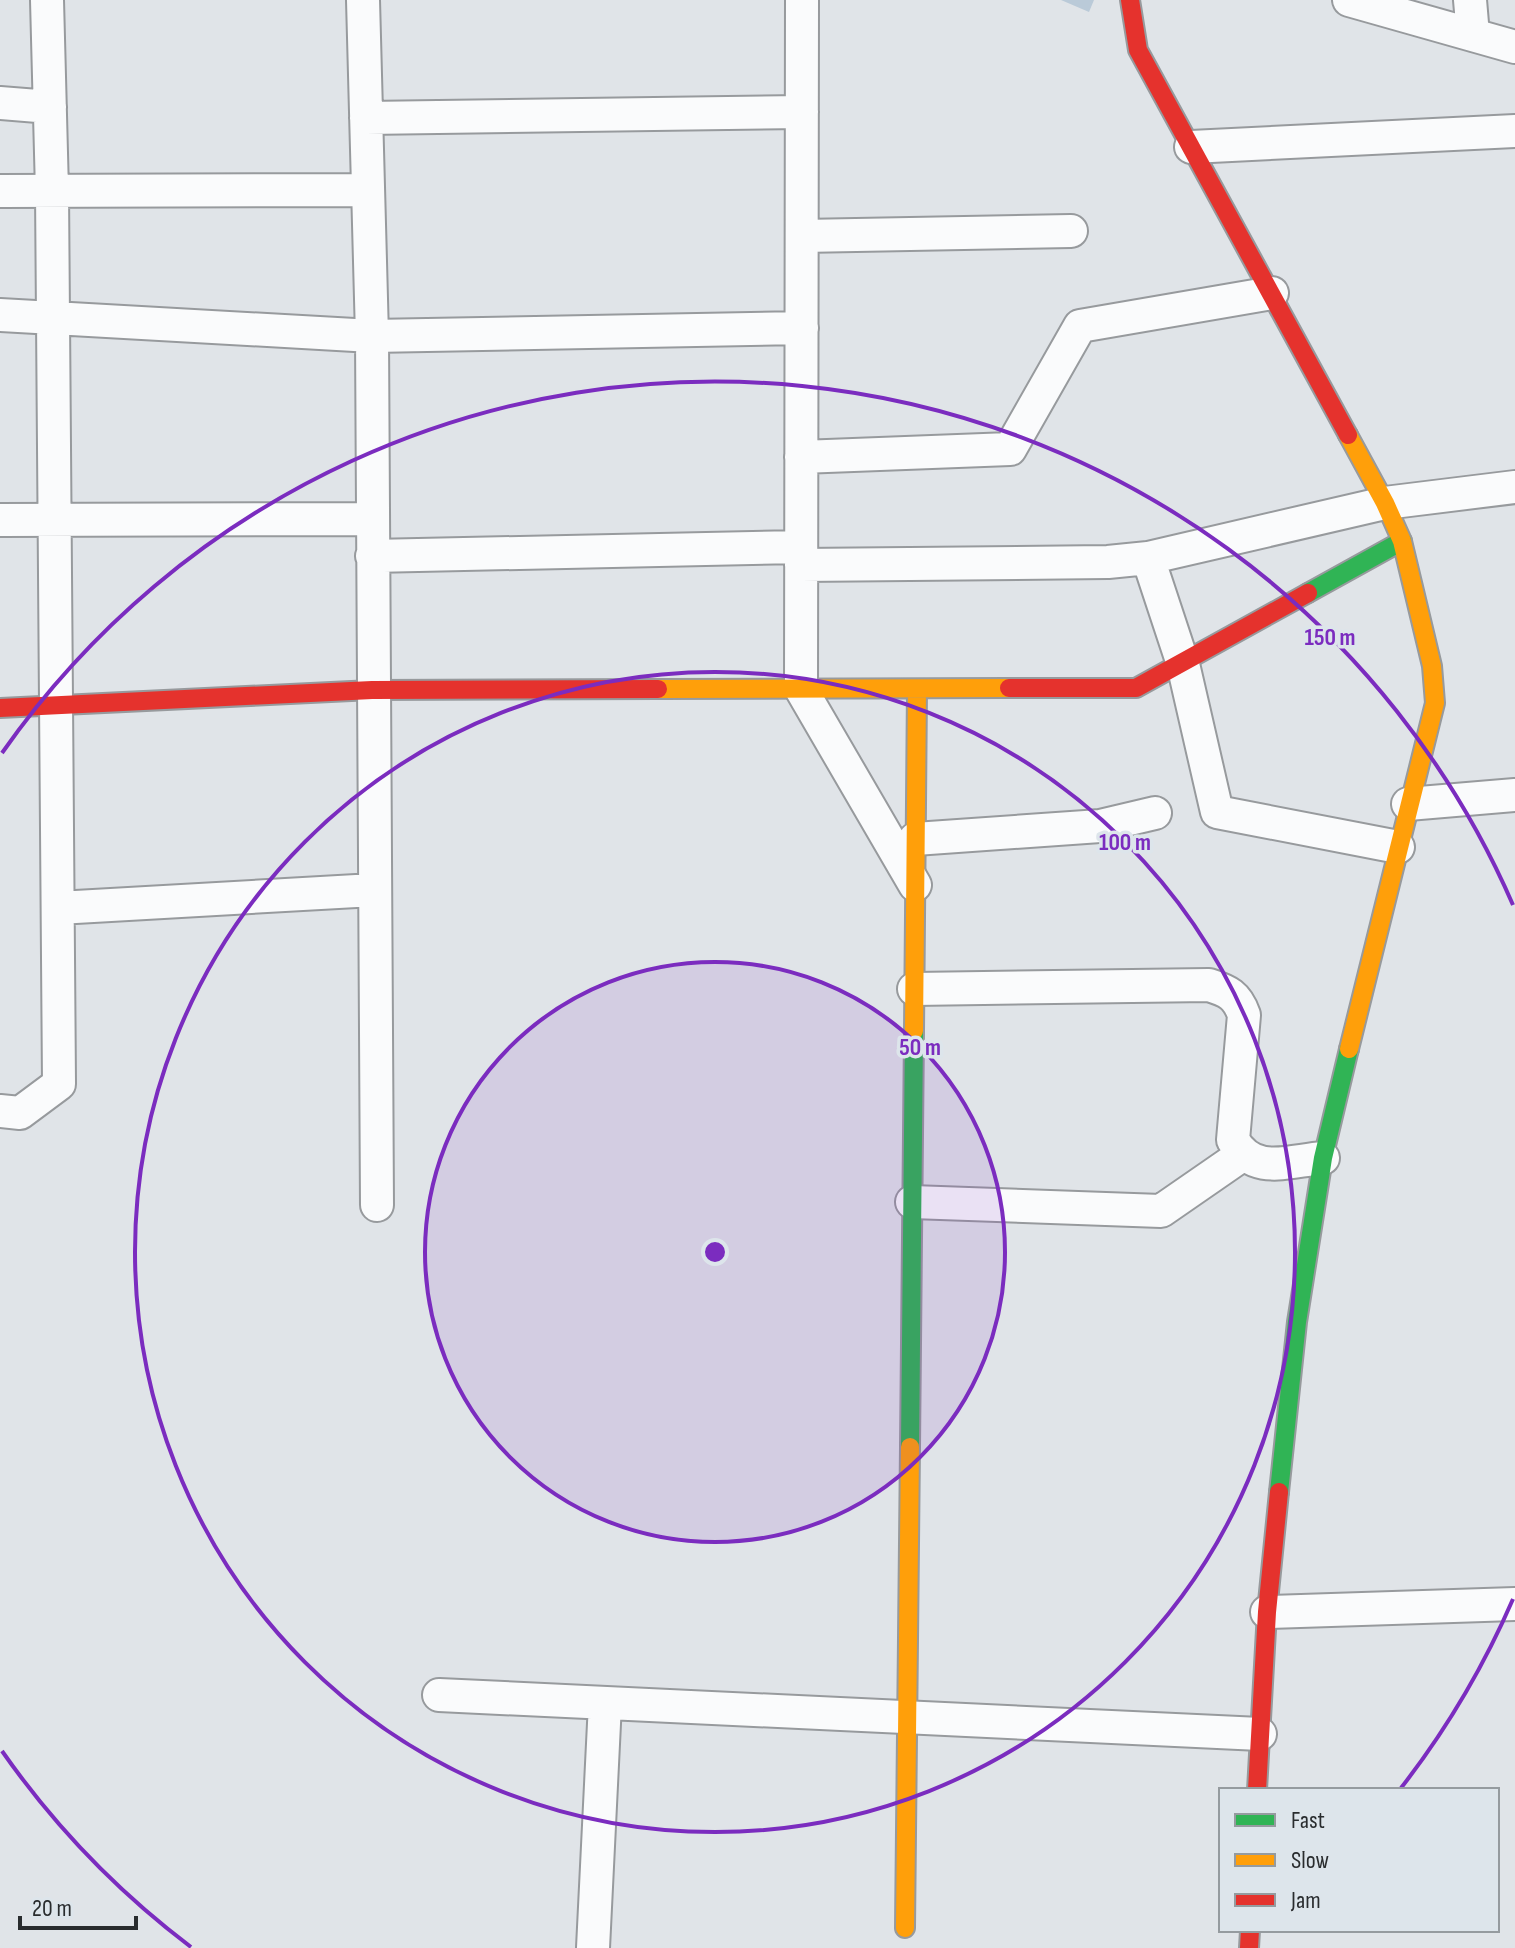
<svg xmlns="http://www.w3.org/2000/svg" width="1515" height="1948" font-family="'Sofia Sans Condensed',sans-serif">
<rect width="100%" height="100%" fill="#e0e4e8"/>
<path fill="#bacad8" d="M1061,0H1094L1089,12Z"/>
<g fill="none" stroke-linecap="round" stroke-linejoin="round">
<g stroke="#979a9d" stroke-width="36">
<path id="street" d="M363,0L372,336L377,1205
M802,0L801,689L915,885
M1349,0L1515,47
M1470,0L1473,35
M0,103L50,107
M366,118L802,112
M1191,147L1515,131
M0,191L368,190
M802,236L1071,231
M0,315L372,336L802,328
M801,457L1010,449L1080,326L1272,293
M0,520L372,519
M372,556L801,547
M1148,558L1183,664L1217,812L1398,847
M801,565L1108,562L1148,558L1385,503L1515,487
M1408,804L1515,795
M915,839L1100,826L1155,813
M58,908L374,890
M914,989L1209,985C1228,991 1237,995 1244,1015L1233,1140C1254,1176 1287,1161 1323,1158
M0,1111L20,1113L59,1084L52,191L47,0
M912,1202L1161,1211L1242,1155
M1267,1612L1515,1604
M439,1695L1260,1734
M593,1948L605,1703"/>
</g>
<g stroke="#979a9d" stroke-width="22">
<path id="fast" d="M1308,593L1402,541
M910,1447L914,1031
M1279,1492L1297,1322L1323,1158L1349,1049"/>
</g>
<g stroke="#979a9d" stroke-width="22">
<path id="slow" d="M1348,435L1385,503L1402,541L1432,666L1435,703L1349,1049
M658,689L1009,688
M914,1031L917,689
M905,1928L910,1447"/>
</g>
<g stroke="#979a9d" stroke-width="22">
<path id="jam" d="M1130,0L1138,50L1348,435
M1009,688H1136L1308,593
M0,708L372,690L658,689
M1257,1790L1267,1612L1279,1492
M1249,1948L1250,1930"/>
</g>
<use href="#street" stroke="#fafbfc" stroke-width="32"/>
<use href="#fast" stroke="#30b455" stroke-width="18"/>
<use href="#slow" stroke="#ff9f0a" stroke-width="18"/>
<use href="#jam" stroke="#e5322d" stroke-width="18"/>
</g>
<circle cx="715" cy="1252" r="290" fill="#7b2cbf" fill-opacity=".12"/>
<g fill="none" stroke="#7b2cbf" stroke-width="4">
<circle cx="715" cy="1252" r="290"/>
<circle cx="715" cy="1252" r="580"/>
<path d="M1513 1599A870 870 0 0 1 1401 1788M191 1947A870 870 0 0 1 2 1751M2 753A870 870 0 0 1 1513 905"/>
</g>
<circle cx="715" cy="1252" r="12" fill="#7b2cbf" stroke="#dde5eb" stroke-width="4"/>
<g font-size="24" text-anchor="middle" font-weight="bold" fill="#7b2cbf" stroke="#dde5eb" stroke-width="7" stroke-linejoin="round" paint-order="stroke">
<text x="1330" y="645">150 m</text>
<text x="1125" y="850">100 m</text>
<text x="920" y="1055">50 m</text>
</g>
<rect x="1219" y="1788" width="280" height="144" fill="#dde5eb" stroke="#959b9f" stroke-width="2"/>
<rect x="1235" y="1814" width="40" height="12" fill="#30b455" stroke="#959b9f" stroke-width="2"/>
<text x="1291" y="1828" font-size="24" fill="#292c2e">Fast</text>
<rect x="1235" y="1854" width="40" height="12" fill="#ff9f0a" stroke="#959b9f" stroke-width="2"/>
<text x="1291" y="1868" font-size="24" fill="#292c2e">Slow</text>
<rect x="1235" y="1894" width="40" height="12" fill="#e5322d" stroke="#959b9f" stroke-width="2"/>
<text x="1291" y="1908" font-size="24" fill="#292c2e">Jam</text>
<path d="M20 1916v12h116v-12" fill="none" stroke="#292c2e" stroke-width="4"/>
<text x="32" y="1916" font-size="24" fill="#292c2e" stroke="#dde5eb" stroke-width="6" paint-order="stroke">20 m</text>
</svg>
